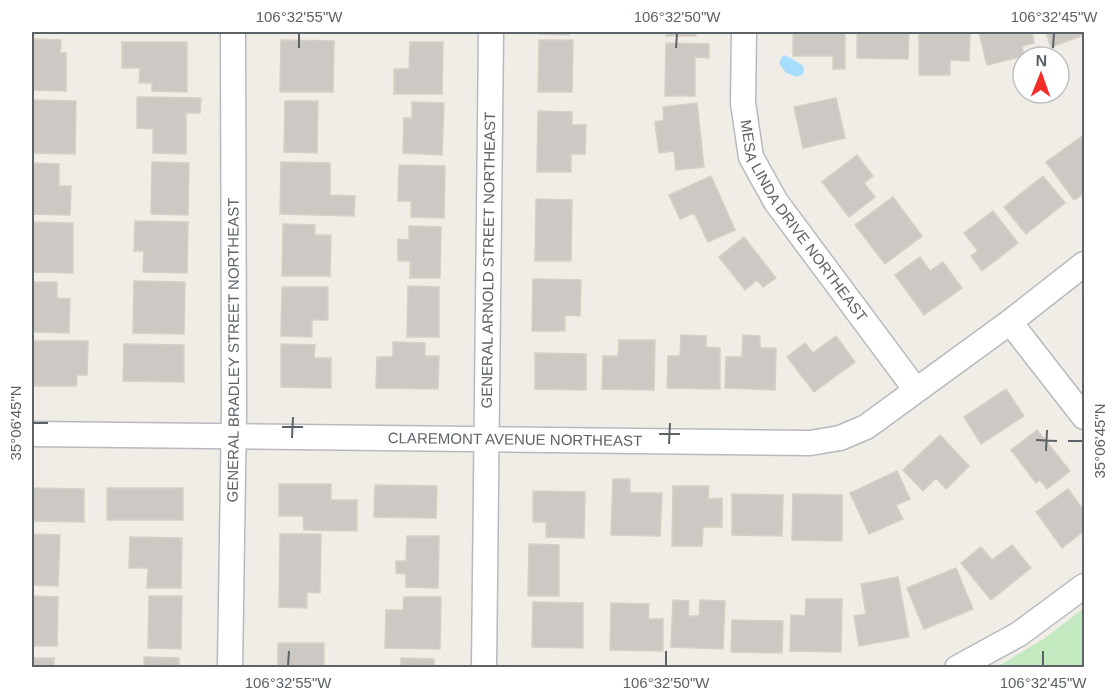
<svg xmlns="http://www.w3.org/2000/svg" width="1116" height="699" font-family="Helvetica,sans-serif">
<rect width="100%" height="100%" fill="#f0ede6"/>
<path fill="#c3e9c1" d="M1084,608V667H997L1045,638Z"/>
<path fill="#a7deff" d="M785,55L802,65L804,68L803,74L797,77L786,73L779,63L782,57Z"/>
<path fill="#ccc8c3" stroke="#d6cfc3" stroke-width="1.5" d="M284,32H315V33H284Z
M411,32H442V33H411Z
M539,32H569V35L539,34Z
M666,32H696V36H666Z
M793,32H845V69H833V56H793Z
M857,32H909L908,59L857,58Z
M919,32H970L969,61L950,60V75H919Z
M979,32H1032L1034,43L1022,46L1024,56L987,65Z
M1046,32H1084V35L1051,47Z
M32,39L61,40L60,53H66V91L32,90Z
M281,40L334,41L333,92H280Z
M539,40H573L572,92H538Z
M122,42H187V92L152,91V83H139L140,68H122Z
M410,42H443L442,94H394V69H409Z
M666,43L709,44V58L695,57V96H665Z
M137,97L201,98L200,113H186V154L153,153V129L137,128Z
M836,98L845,138L803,148L794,107Z
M32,100L76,101L75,154L32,153Z
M285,101H318L317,153L284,152Z
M412,102L444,103L442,155L403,153L404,118H412Z
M697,103L704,167L676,170L674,151L659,153L655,122L664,120L663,107Z
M538,111L572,112V125H586L585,154H571V172H537Z
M1084,135V193L1074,200L1046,162Z
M857,155L873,176L864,183L875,197L849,217L822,182Z
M152,162L189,163L188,215L151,214Z
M281,162L330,163V195L355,196L354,216L280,214Z
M32,163L59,164V186H71L70,215L32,214Z
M399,165L445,166L444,218L411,217V201H398Z
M711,176L735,230L708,242L694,213L680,219L669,195Z
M1043,176L1065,203L1026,234L1004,207Z
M893,197L922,236L885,264L855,225Z
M536,199L572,200L571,261H535Z
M993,211L1018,243L982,271L971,256L978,251L964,233Z
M135,221L188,222L187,273L143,272L144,251H134Z
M32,222L73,223V273L32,272Z
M283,224L315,225V235H331L330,276H282Z
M409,226L441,227L440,278H410V261H398V239L409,240Z
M744,237L776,278L763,287L757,280L745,290L719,257Z
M920,257L930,271L943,262L962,288L924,315L895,275Z
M533,279L581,280L580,316L565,315V331H532Z
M134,281L185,282L184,334L133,333Z
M32,282H57V298L70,299L69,333L32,332Z
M408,286L439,287V337H407Z
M282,287H328V320H312V337L281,336Z
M681,335L706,336V347L720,348V389L667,388L668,356H680Z
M743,335L760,336V348H776L775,390L725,388L726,357H742Z
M836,336L855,362L814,392L787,357L805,343L813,353Z
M619,340H655L654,390L602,389L603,356H618Z
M32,341H88L87,375H77L76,386H32Z
M393,342L425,343V356H439L438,389L376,388L377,357H393Z
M124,344L184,345V382L123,381Z
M281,344L315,345L314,358H331V388L281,387Z
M535,353L586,354V390L535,389Z
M1006,389L1024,416L981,444L964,417Z
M1037,430L1070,471L1047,489L1040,480L1036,483L1011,450Z
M940,435L969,466L946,489L936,478L923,491L903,470Z
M897,471L910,499L896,505L903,519L869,534L850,493Z
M613,479H630V493H662L660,536L611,535Z
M279,484H331V500H357V531L304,530L303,516H279Z
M375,485L437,486L436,518L374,517Z
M673,486H709L708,499L722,498V527H703L702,546H672Z
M32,488L84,489V522L32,521Z
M107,488H183V520H107Z
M1068,489L1084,511V531L1062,548L1036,512Z
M533,491L585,492L584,538L546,537V522H533Z
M732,494L783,495L782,536L732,535Z
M793,494L842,495V541L792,540Z
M32,534L60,535L58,586L32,585Z
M280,534H321L320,593L307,592V608L279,607Z
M407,536H439L438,588L406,587V574L396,573V561H406Z
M130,537L182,538L181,588H147L148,568H129Z
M529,544L559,545V596H528Z
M1012,545L1031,568L991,600L961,563L981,547L992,560Z
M956,568L973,609L924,629L907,588Z
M898,577L909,637L859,646L854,616L866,614L861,584Z
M32,596L58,597L57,646H32Z
M149,596H182L181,649L148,648Z
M404,597H441L440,649L385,648L386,610H403Z
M806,599H842L841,652L790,651L791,615L805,616Z
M673,600L689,601L688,616H699L700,600L725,601L723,649L671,647Z
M533,602L583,603V648L532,647Z
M611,603L649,604L648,619H663V651L610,650Z
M732,620L783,621L782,653L731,652Z
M278,643H324V668H278Z
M144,657L179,658V668H144Z
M32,658H54V668H32Z
M401,658L434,659V668H401Z"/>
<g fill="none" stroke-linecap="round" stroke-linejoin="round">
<g stroke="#b6b9bd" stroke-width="27">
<g id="minor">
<path id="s1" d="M744,32L743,103L751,157L776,202L916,390"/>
<path d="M1010,322L1084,417"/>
<path id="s2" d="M32,434L810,443L840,438L866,427L1010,322L1084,264"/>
<path id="s3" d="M230,668L234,410L233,32"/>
<path id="s4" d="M484,668L491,32"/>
<path d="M957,668L1019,634L1084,586"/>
</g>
</g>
<use href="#minor" stroke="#fff" stroke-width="24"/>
</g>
<path fill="none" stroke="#5d6267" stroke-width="2" d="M299,48V33M676,48L677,33M1053,48L1054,33M33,423H48M282,427H303M659,434H680M292,438L293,417M1036,440L1057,441M1068,441H1083M669,444L670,423M1046,451L1047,430M288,666L289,651M666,666V651M1043,666V651"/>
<g text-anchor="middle" stroke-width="4.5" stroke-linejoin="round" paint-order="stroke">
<g font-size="15" fill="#5d6267" stroke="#fff">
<text dy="5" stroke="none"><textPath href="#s1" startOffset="206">MESA LINDA DRIVE NORTHEAST</textPath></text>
<text dy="5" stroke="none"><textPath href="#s4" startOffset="408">GENERAL ARNOLD STREET NORTHEAST</textPath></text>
<text dy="5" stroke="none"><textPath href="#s3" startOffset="318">GENERAL BRADLEY STREET NORTHEAST</textPath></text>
<text dy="5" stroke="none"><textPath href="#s2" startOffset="483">CLAREMONT AVENUE NORTHEAST</textPath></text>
</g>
</g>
<rect width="1116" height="699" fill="none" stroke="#ffffff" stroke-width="66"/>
<g transform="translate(1041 75) rotate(1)"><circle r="28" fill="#ffffff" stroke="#bec0c2" stroke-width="1.5"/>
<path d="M0-4.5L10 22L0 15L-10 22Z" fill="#f42c28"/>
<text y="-9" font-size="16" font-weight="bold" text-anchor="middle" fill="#5d6267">N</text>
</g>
<rect x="33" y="33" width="1050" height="633" fill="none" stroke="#5d6267" stroke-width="2"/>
<g font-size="15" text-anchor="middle" fill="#5d6267">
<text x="299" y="22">106°32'55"W</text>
<text x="677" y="22">106°32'50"W</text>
<text x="1054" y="22">106°32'45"W</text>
<text transform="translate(16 423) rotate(-90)" y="5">35°06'45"N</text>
<text transform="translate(1100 441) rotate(-90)" y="5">35°06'45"N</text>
<text x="288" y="688">106°32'55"W</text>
<text x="666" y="688">106°32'50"W</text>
<text x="1043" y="688">106°32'45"W</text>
</g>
</svg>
